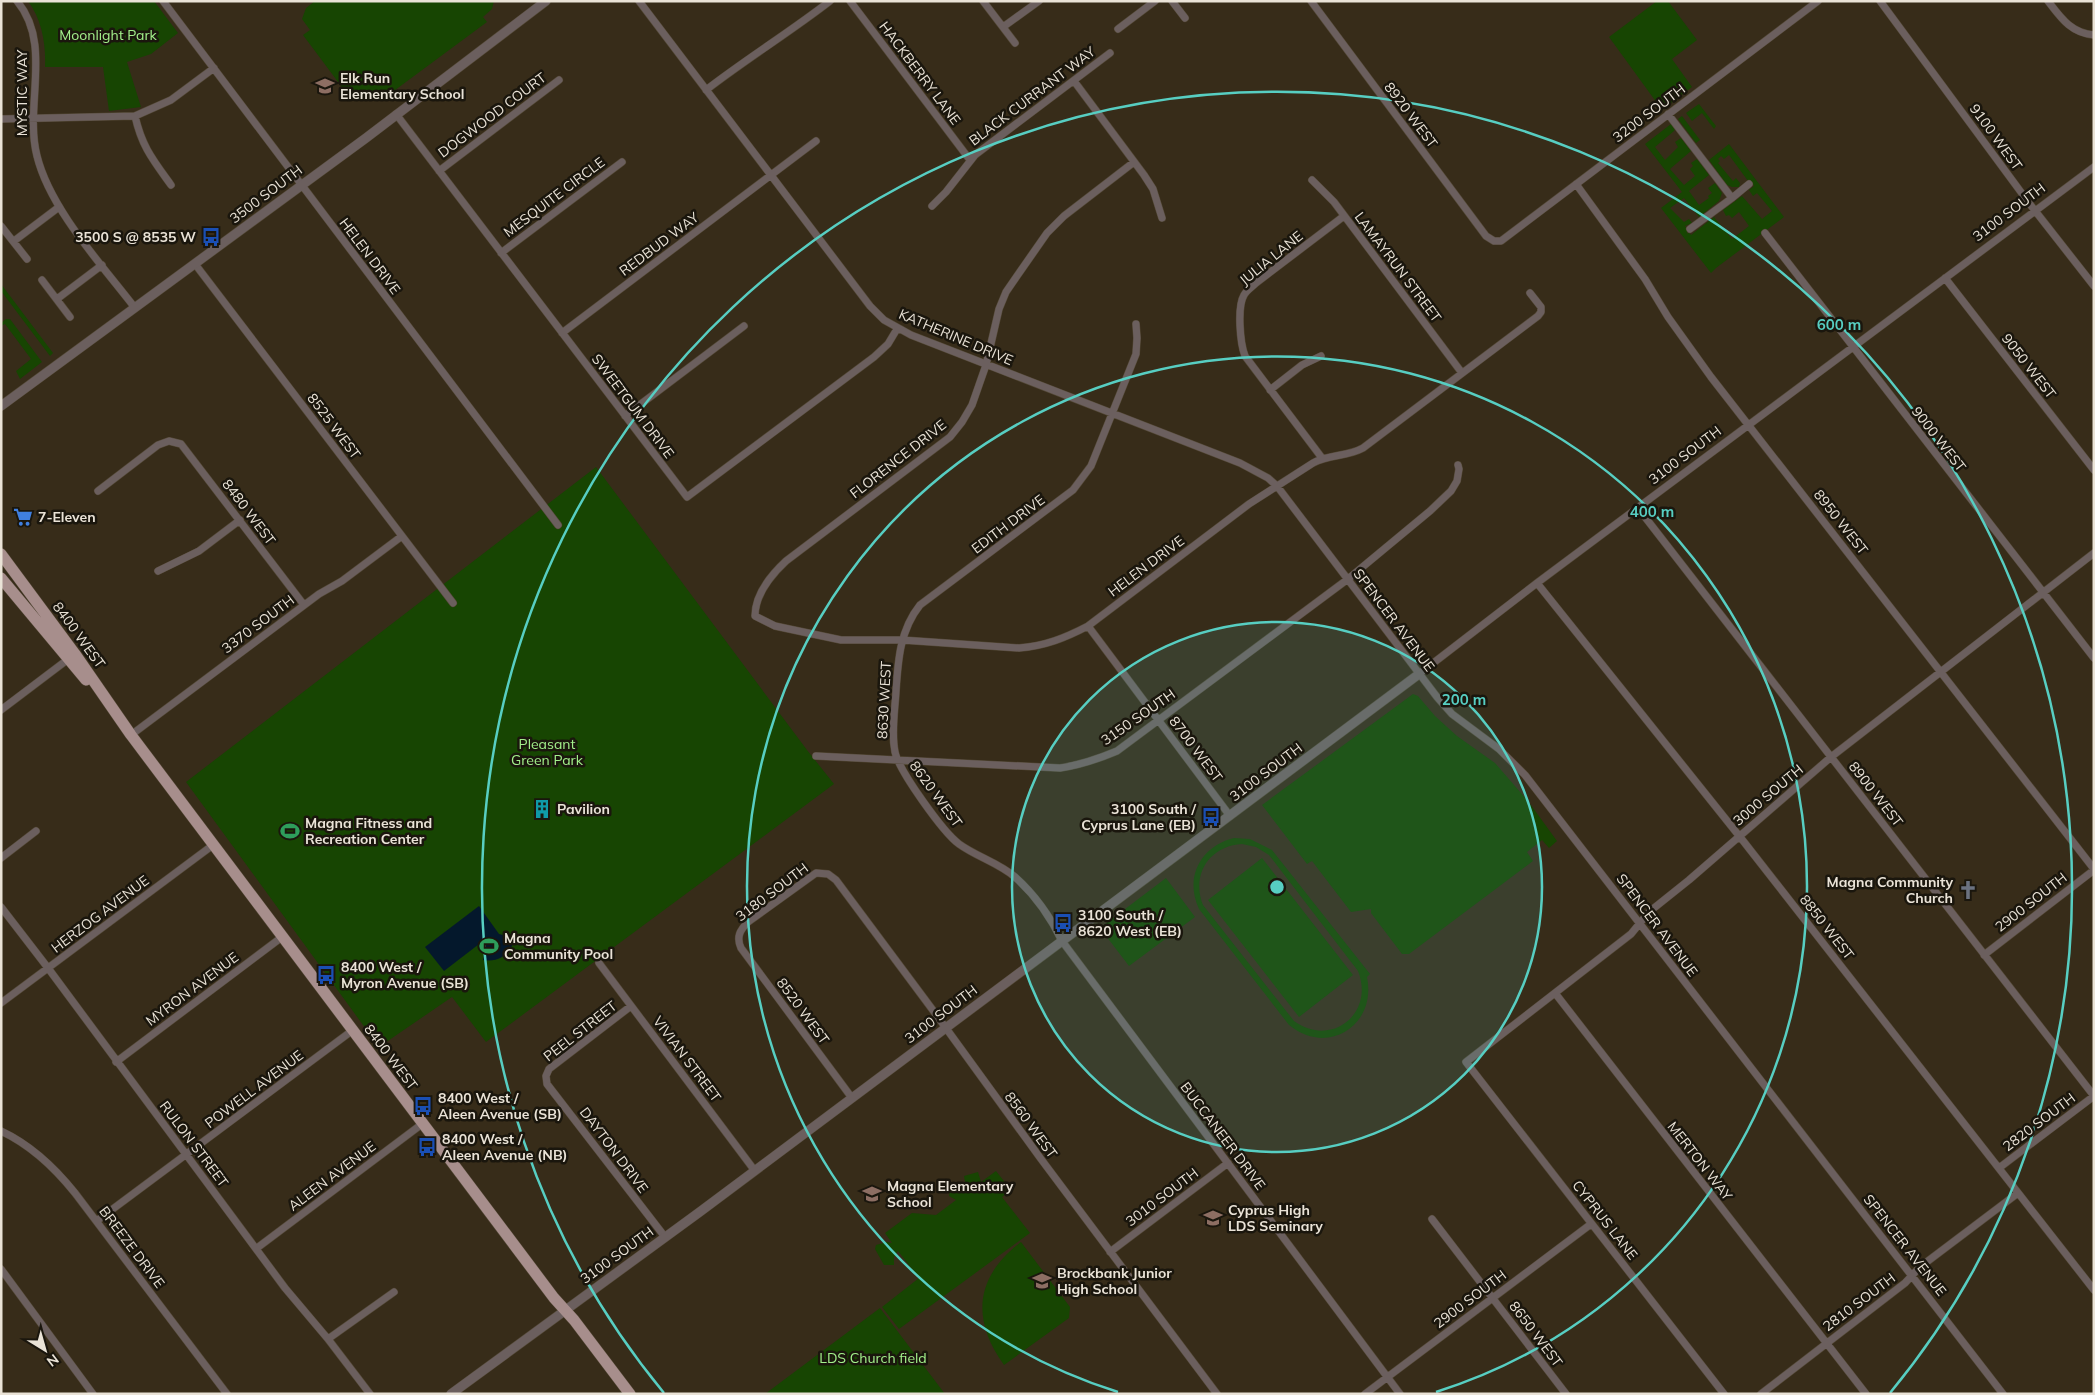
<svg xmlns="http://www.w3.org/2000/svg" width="2095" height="1395" font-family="Mulish,sans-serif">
<rect width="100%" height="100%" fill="#372c19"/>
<path fill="#174502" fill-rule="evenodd" d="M28,1H154L178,33L151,54L127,62L141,107L109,111L103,67H45C46,44 42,20 28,1Z
M315,1H494L492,9L483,17L487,22L383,99L380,94L370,101L360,100L352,90L347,94L303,35L310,30L302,19L306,8Z
M1657,1H1668L1697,40L1672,59L1692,87L1662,110L1609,37Z
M1699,104L1716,126L1714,129L1702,113L1692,121L1686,113Z
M1682,116L1700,140L1696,143L1678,119Z
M1671,124L1675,129L1674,131L1655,147L1665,160L1678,147L1675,142L1681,138L1691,151L1670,169L1684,185L1695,176L1690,169L1693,166L1691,163L1697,159L1709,175L1689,191L1699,205L1709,198L1708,196L1712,193L1708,188L1715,183L1722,193L1719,201L1699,217L1684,198L1670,208L1684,222L1689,219L1692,223L1685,226L1688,230L1687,234L1689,232L1691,235L1714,217L1732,239L1749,226L1739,212L1732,218L1729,215L1726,216L1723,210L1742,196L1762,219L1772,211L1757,193L1753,196L1749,190L1754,186L1750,180L1748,181L1729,155L1724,159L1721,156L1718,159L1720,161L1718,163L1733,181L1736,178L1740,183L1739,187H1732L1727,185L1709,160L1729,144L1784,217L1716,268L1711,273L1661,208L1682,192L1645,144Z
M1,284L53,353L50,356L1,291Z
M6,319H10L42,362L20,379L16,371L31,359L5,324L1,326V323Z
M596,467L807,750L834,784L486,1042L452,997L379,1047L186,782Z
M1413,694L1418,696L1435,716L1457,736L1495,763L1528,801L1557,841L1549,848L1542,840L1527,852L1533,861L1409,954H1402L1371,913V909L1351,912L1312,861L1307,864L1262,805Z
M1234,838L1250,839L1272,850L1370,974L1367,977C1377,1025 1328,1057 1289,1025L1199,909C1184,877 1201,846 1234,838ZM1242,844L1256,847L1269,855L1358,971C1375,1014 1331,1048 1294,1021L1203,905C1191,875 1209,846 1242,844Z
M1262,858L1353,975L1299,1017L1208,900Z
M1166,878L1195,917L1129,966L1100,928Z
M996,1171L1011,1190L1002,1197L1030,1233L899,1329L882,1307L919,1278L898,1251L894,1257V1265H884L875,1249L876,1245L887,1242L892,1243L885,1233L912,1213L936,1215L956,1200L949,1196L950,1190L960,1182H965L964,1176L978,1172L981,1182Z
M1021,1242L1070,1307L1069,1318L1004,1365C971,1319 975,1277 1021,1242Z
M880,1308L945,1394H765Z"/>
<path fill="#04182c" d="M479,906L499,934L515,938C511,953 500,963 483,960L486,945L483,941L444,971L425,947Z"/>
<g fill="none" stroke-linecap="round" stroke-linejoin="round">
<g stroke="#544937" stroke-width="8">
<path id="minor" d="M17,1C53,44 24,106 37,156C50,209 102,265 135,308
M163,1L558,525
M639,1L870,306L884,320L911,335L1240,463L1268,478L1277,486L1437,697L1452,714L1499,749L1525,775L2003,1394
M850,1L970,160
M983,1L1015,43
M1172,1L1185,18
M1311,1L1486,236L1494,241H1501L1818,1
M1880,1L2029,203L2094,286
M2048,1C2061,18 2071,33 2094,35
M1003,27L1039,1
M1118,29L1155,1
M1074,81L1144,175L1153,189L1162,218
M706,90C746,59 790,32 830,1
M396,114L687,497L874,357L888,344L897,329
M1668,114L1732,198L1690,229
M135,116C142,147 153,160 171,185
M1,119L135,116L171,100L214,68
M1134,162L1064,216L1047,233L1017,276L1006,292L999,309L986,365L972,405L962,422L950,437L786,561C771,575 755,594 755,616L775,626L841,640H902L1019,648C1045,646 1065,638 1088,626L1249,504L1313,463C1329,454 1347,457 1363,448L1538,316L1541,312V307L1530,293
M439,171L559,80
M1312,180L1334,202L1462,373
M1576,184L1645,279L1668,317L1711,377L2094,869
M1732,198L1749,184
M932,206L946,192L975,155L1110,53
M1,226L27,259
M1765,233L2094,658
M14,241L59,207
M501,253L622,162
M195,264L453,603
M1945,278L2094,470
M42,280L70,317
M57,299L102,265
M1136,324L1137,338L1136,354L1091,466L1073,490L920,605C900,630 898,660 896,691C895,710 891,732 895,752C899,771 943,832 959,844C977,857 999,863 1015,877C1034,894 1051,918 1062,941L1400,1394
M562,333L816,141
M1270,390L1302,365L1321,356
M625,416L744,326
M1322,458L1245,356C1240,343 1237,307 1244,295C1247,290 1252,287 1256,283L1344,216
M98,491L158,445L169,441L181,444L304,605
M1638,508L2094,1096L1999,1168
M158,571L199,551L240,520
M1537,583L1744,842L2094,1290
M1088,626L1230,816
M1419,674L1537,583L2094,167
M1,710L71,657
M131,735L319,594L342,581L402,536
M816,756L1060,768C1081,765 1098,759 1117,751L1348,579L1430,511L1451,491L1457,481L1459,469L1458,465
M1,858L36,831
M1,907L48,968L285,1288L328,1339L370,1394
M1984,955L2094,870
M599,963L755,1171
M1555,993L1866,1394
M1,1003L213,845
M631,1006L549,1069L546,1076L547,1084L665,1237
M116,1062L282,937
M852,1098L741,948C736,937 740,930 748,922L816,873L828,874L836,880L935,1013L1041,1159L1217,1394
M1,1131C31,1145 55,1168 75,1193L227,1394
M1432,1219L1566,1394
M98,1220L353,1030
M257,1248L422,1124
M1110,1252L1228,1163
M1,1269L93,1394
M328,1339L394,1292
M1365,1394L1591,1224
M1724,1394L1466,1062L1631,934L1649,912L1689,880L1831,757L2094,553
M1761,1394L1905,1283L1920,1267L2018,1193"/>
</g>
<g stroke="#544937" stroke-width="10">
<path id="tertiary" d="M1,406L366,138L546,1
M451,1394L701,1211L1419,674"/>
</g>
<g stroke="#544937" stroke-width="12">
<path id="primary" d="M1,554L75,654L131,735L554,1298L574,1320L630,1394
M1,578L86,680"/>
</g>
<use href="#minor" stroke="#6b5f5e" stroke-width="7"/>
<use href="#tertiary" stroke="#6b5f5e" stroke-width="9"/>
<use href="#primary" stroke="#a78e8c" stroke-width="11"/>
</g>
<circle cx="1277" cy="887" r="265" fill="#57cec2" fill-opacity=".12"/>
<g fill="none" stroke="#57cec2" stroke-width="2.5">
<circle cx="1277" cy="887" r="265"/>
<path d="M1118 1392A530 530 0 1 1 1436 1392"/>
<path d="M664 1393A795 795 0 1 1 1890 1393"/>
</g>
<defs>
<g id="school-bare" transform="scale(1.5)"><path d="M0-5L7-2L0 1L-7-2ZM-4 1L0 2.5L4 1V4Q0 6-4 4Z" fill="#8d6e63" stroke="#1a160d" stroke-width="2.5" paint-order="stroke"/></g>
<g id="bus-bare" transform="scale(1.5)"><path d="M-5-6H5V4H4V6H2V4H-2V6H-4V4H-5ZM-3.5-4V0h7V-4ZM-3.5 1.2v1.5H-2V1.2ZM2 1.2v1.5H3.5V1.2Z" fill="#1a4fb4" stroke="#1a160d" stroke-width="2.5" paint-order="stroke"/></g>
<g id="supermarket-bare" transform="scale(1.5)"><path d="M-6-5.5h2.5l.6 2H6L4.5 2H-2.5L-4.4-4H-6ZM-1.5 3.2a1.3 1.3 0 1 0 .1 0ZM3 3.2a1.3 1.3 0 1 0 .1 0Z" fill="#3f7fe0" stroke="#1a160d" stroke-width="2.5" paint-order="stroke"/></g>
<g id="building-bare" transform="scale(1.5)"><path d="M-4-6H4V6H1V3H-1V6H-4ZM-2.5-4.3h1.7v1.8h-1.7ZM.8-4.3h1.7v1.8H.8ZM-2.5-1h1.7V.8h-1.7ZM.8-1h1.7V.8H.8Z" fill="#0f9aa8" stroke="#1a160d" stroke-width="2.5" paint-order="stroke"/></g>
<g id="stadium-bare" transform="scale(1.5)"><path d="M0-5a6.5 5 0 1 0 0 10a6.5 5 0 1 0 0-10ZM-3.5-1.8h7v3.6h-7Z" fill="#2e9e5b" stroke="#1a160d" stroke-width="2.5" paint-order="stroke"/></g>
<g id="church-bare" transform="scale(1.5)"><path d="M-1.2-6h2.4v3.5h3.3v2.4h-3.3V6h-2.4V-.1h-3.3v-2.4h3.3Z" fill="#6b7280" stroke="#1a160d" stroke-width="2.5" paint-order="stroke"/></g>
</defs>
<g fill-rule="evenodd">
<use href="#school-bare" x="325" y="86"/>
<use href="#bus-bare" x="211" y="237"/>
<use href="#supermarket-bare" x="23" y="517"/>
<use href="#building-bare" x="542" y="809"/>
<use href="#bus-bare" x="1211" y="817"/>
<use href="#stadium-bare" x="290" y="831"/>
<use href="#church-bare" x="1968" y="890"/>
<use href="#bus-bare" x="1063" y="923"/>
<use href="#stadium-bare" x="489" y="946"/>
<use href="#bus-bare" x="326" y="975"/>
<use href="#bus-bare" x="423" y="1106"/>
<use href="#bus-bare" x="427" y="1147"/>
<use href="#school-bare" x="872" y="1194"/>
<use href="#school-bare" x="1213" y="1218"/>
<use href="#school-bare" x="1042" y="1281"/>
</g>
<g text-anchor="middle" stroke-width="5" stroke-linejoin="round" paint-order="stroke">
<g font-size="14" fill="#a3f08b" stroke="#1a160d">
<text x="108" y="40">Moonlight Park</text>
<text x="547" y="749">Pleasant<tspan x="547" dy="16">Green Park</tspan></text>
<text x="873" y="1363">LDS Church field</text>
</g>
<g font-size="14" fill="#eae3d7" stroke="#1a160d">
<text transform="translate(920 73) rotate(53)" y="5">HACKBERRY LANE</text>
<text transform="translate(22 93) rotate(-90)" y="5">MYSTIC WAY</text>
<text transform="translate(1032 96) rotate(-37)" y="5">BLACK CURRANT WAY</text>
<text transform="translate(1649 113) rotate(-37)" y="5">3200 SOUTH</text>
<text transform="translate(492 115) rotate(-37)" y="5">DOGWOOD COURT</text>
<text transform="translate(1411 115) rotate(53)" y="5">8920 WEST</text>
<text transform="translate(1996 137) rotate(54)" y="5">9100 WEST</text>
<text transform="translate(266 194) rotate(-37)" y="5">3500 SOUTH</text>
<text transform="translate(554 197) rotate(-37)" y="5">MESQUITE CIRCLE</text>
<text transform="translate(2009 212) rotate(-37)" y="5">3100 SOUTH</text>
<text transform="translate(659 244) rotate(-37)" y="5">REDBUD WAY</text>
<text transform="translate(370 256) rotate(53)" y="5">HELEN DRIVE</text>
<text transform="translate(1271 258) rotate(-39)" y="5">JULIA LANE</text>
<text transform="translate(1398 267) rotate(53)" y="5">LAMAYRUN STREET</text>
<text transform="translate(956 337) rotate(23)" y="5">KATHERINE DRIVE</text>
<text transform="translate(2029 366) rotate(52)" y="5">9050 WEST</text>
<text transform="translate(633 406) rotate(53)" y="5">SWEETGUM DRIVE</text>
<text transform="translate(334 426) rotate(53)" y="5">8525 WEST</text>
<text transform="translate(1939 439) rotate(52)" y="5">9000 WEST</text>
<text transform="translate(1685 455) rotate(-37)" y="5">3100 SOUTH</text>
<text transform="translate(898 459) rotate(-38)" y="5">FLORENCE DRIVE</text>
<text transform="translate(249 512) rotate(53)" y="5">8480 WEST</text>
<text transform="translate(1841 522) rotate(52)" y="5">8950 WEST</text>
<text transform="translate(1008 524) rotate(-37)" y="5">EDITH DRIVE</text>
<text transform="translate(1146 566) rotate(-37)" y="5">HELEN DRIVE</text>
<text transform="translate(1394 620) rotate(53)" y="5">SPENCER AVENUE</text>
<text transform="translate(258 624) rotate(-37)" y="5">3370 SOUTH</text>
<text transform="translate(79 635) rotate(54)" y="5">8400 WEST</text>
<text transform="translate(884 700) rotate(-87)" y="5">8630 WEST</text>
<text transform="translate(1138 717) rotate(-35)" y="5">3150 SOUTH</text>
<text transform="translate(1196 749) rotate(53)" y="5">8700 WEST</text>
<text transform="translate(1266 772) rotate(-37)" y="5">3100 SOUTH</text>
<text transform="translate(936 794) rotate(54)" y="5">8620 WEST</text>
<text transform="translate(1876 794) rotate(52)" y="5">8900 WEST</text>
<text transform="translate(1768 795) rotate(-40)" y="5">3000 SOUTH</text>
<text transform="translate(772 892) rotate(-37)" y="5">3180 SOUTH</text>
<text transform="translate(2031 902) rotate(-38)" y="5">2900 SOUTH</text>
<text transform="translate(100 914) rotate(-37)" y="5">HERZOG AVENUE</text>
<text transform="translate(1657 925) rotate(53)" y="5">SPENCER AVENUE</text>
<text transform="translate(1827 927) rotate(52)" y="5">8850 WEST</text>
<text transform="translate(192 989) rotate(-37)" y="5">MYRON AVENUE</text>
<text transform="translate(803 1011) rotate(54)" y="5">8520 WEST</text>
<text transform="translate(941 1014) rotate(-37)" y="5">3100 SOUTH</text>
<text transform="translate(580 1031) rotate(-38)" y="5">PEEL STREET</text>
<text transform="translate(391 1057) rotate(53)" y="5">8400 WEST</text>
<text transform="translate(687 1059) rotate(53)" y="5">VIVIAN STREET</text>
<text transform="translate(254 1089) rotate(-37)" y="5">POWELL AVENUE</text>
<text transform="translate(2039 1122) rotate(-37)" y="5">2820 SOUTH</text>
<text transform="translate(1031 1125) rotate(54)" y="5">8560 WEST</text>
<text transform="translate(1223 1136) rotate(53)" y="5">BUCCANEER DRIVE</text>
<text transform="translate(194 1144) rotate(53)" y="5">RULON STREET</text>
<text transform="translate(614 1150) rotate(53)" y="5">DAYTON DRIVE</text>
<text transform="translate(1700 1161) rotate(52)" y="5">MERTON WAY</text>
<text transform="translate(332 1176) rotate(-37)" y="5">ALEEN AVENUE</text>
<text transform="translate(1162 1197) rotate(-37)" y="5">3010 SOUTH</text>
<text transform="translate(1605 1220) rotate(52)" y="5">CYPRUS LANE</text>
<text transform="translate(1905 1245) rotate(52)" y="5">SPENCER AVENUE</text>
<text transform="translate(132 1247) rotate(53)" y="5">BREEZE DRIVE</text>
<text transform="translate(617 1255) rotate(-36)" y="5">3100 SOUTH</text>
<text transform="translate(1470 1299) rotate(-37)" y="5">2900 SOUTH</text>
<text transform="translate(1859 1302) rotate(-37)" y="5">2810 SOUTH</text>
<text transform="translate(1536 1334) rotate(53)" y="5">8650 WEST</text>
</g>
<g font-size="14" font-weight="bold" fill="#eae3d7" stroke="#1a160d" text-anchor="start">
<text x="340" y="83">Elk Run<tspan x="340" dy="16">Elementary School</tspan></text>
<text x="196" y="242" text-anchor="end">3500 S @ 8535 W</text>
<text x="38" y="522">7-Eleven</text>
<text x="557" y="814">Pavilion</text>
<text x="1196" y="814" text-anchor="end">3100 South /<tspan x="1196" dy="16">Cyprus Lane (EB)</tspan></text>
<text x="305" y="828">Magna Fitness and<tspan x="305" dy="16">Recreation Center</tspan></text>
<text x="1953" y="887" text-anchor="end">Magna Community<tspan x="1953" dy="16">Church</tspan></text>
<text x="1078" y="920">3100 South /<tspan x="1078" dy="16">8620 West (EB)</tspan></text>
<text x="504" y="943">Magna<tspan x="504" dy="16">Community Pool</tspan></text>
<text x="341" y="972">8400 West /<tspan x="341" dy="16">Myron Avenue (SB)</tspan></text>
<text x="438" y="1103">8400 West /<tspan x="438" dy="16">Aleen Avenue (SB)</tspan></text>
<text x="442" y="1144">8400 West /<tspan x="442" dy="16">Aleen Avenue (NB)</tspan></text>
<text x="887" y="1191">Magna Elementary<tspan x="887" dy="16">School</tspan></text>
<text x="1228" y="1215">Cyprus High<tspan x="1228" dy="16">LDS Seminary</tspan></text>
<text x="1057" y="1278">Brockbank Junior<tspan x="1057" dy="16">High School</tspan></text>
</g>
</g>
<circle cx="1277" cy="887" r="8" fill="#57cec2" stroke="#1a160d" stroke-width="2.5"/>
<g font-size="15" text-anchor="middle" font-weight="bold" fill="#57cec2" stroke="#1a160d" stroke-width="5" stroke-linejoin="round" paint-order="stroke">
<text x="1839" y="330">600 m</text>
<text x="1652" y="517">400 m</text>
<text x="1464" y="705">200 m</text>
</g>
<rect width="2095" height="1395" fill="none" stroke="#eae3d7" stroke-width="5"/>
<g transform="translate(45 1350) rotate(143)" stroke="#1a160d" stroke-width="4" paint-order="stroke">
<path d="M0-4L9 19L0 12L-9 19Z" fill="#eae3d7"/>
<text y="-8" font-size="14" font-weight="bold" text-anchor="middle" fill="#eae3d7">N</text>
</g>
</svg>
